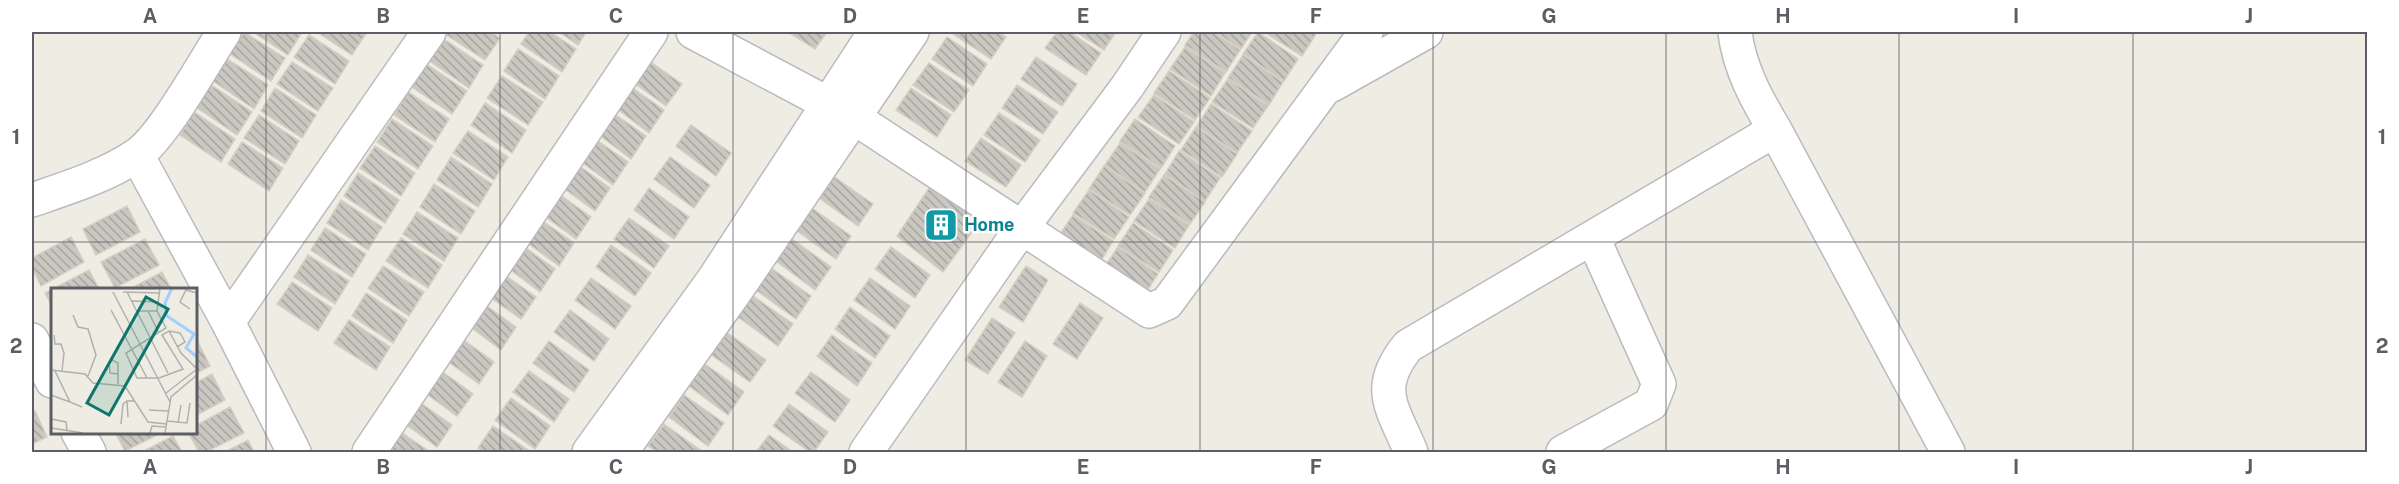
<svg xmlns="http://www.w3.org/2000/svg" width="2399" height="484" font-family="'Public Sans',sans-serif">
<defs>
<pattern id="building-back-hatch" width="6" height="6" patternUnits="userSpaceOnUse" patternTransform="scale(1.5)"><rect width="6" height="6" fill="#cac7c0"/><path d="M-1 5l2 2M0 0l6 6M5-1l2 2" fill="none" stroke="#a7a5a0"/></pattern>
</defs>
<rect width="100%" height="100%" fill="#efede3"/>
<path fill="url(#building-back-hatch)" stroke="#d4cfc1" stroke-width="1.5" d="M244,32L285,58L271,81L230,54Z
M253,32H302L288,55Z
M317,32H367L352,55Z
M446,32H490L500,38L485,60L445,34Z
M529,32H550L576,49L562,72L521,44Z
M559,32H586L578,45Z
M788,32H827L815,49Z
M950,32H998L1006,37L991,59Z
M1057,32H1069L1101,53L1086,75L1045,48Z
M1076,32H1116L1104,50Z
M1194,32H1213L1240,50L1226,72L1185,45Z
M1215,32H1252L1241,49Z
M1258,32L1298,59L1284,81L1243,54Z
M1264,32H1313L1316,34L1302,56Z
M309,35L349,61L335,84L294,57Z
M947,37L987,64L973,86L932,59Z
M442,38L483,65L469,88L428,60Z
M1185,47L1225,73L1211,96L1170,69Z
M518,49L559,76L545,99L504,71Z
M1243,55L1283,82L1269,105L1228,78Z
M642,56L682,84L666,106L626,77Z
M1036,57L1077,84L1062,106L1021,79Z
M227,59L268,85L254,109L213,81Z
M292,62L333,88L318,111L277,84Z
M929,63L969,90L954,112L913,85Z
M426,64L467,91L452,114L412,87Z
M1169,71L1210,98L1195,120L1154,93Z
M502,76L543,102L528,125L487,98Z
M1228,79L1268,106L1253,128L1212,102Z
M624,82L664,110L649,133L609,103Z
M211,85L252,112L237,135L196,107Z
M1017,85L1058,112L1043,134L1002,108Z
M275,88L316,115L302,138L261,111Z
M911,88L951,115L937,137L896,110Z
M408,92L449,119L435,142L394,115Z
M1154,95L1194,122L1179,144L1138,117Z
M485,103L526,130L512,153L471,125Z
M1211,104L1252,131L1237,153L1197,126Z
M606,108L646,136L631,159L591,129Z
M194,112L235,139L221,162L180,135Z
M999,113L1040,140L1025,162L984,135Z
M259,115L299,141L285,164L244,138Z
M392,119L433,146L418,169L377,142Z
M1135,119L1175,146L1161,168L1120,141Z
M691,125L731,153L716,176L676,146Z
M1196,127L1237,154L1222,177L1181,150Z
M468,131L508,157L494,180L453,153Z
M588,134L628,162L613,185L573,156Z
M981,138L1021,165L1006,187L965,161Z
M242,142L283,168L269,191L228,164Z
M1120,143L1160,169L1145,192L1105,165Z
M375,146L415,173L401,196L360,168Z
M1179,151L1220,178L1205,201L1165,174Z
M451,157L492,184L478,207L437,180Z
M670,157L710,185L694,208L654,179Z
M571,160L610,188L595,211L555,182Z
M1104,166L1145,193L1130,215L1089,189Z
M358,173L399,200L385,223L344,196Z
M1164,175L1205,202L1190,224L1149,197Z
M833,176L873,204L858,226L818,197Z
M933,182L986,213L943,272L897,236Z
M434,184L475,211L461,234L420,207Z
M649,188L689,217L674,239L634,210Z
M552,189L591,217L576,239L536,210Z
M1089,190L1129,217L1114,239L1073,213Z
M1149,199L1189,225L1175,248L1134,221Z
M341,200L382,227L368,250L327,223Z
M127,206L140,232L96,255L83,229Z
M812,208L851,236L836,259L796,230Z
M417,212L458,238L444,261L403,234Z
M534,215L574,243L559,266L518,236Z
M1073,215L1113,241L1099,264L1058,237Z
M629,218L669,246L654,268L614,239Z
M1133,223L1173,250L1159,272L1118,246Z
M325,228L366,254L352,277L311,250Z
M71,237L84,262L41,286L32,268V258Z
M401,238L442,265L428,288L386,261Z
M145,239L159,265L115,288L101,262Z
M792,239L831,267L815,290L776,261Z
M516,241L555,269L540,292L500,262Z
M611,245L651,273L635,296L596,267Z
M891,247L930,275L915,298L875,269Z
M1118,247L1158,274L1144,296L1103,269Z
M308,255L349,281L335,304L294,277Z
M383,266L424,292L409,316L368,288Z
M1026,266L1048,280L1023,322L999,307Z
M771,268L811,296L796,319L756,290Z
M496,269L536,297L521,319L481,291Z
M89,270L99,289H53Z
M162,272L171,289H130Z
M591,278L631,306L615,329L575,300Z
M870,278L910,306L895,329L854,300Z
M292,282L332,308L318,331L277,304Z
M52,289V306L45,293Z
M366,293L407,320L393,343L352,316Z
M753,296L793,324L778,346L738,317Z
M477,299L516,327L501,350L461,320Z
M1080,303L1103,318L1077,359L1053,344Z
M850,307L890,336L875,358L835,329Z
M570,310L609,339L594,361L554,332Z
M992,318L1015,333L988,374L965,360Z
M349,320L390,347L376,370L334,343Z
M726,332L766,360L750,382L710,354Z
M454,333L494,362L479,384L439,355Z
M832,335L872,363L857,386L817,356Z
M197,340L210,366L195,374V341Z
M549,341L589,370L574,392L533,363Z
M1025,341L1047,356L1022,397L998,382Z
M705,364L744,392L728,415L689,386Z
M433,365L473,394L457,416L417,387Z
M529,371L569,399L554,422L513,392Z
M811,372L850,400L835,422L795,393Z
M212,374L225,400L195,416V383Z
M684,395L724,423L708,446L669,417Z
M412,397L452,425L437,447L397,418Z
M511,398L550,426L535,449L495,420Z
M789,404L828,432L814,452H810L773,426Z
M230,407L244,433L206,452H199L188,432H195V426Z
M35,411L47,437L32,444V413Z
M664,424L703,452H657L648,446Z
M392,426L430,452H383Z
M493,426L531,452H484L478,448Z
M115,432H163L125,451Z
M769,435L793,452H756Z
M173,436L182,452H142Z
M248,440L254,452H225Z"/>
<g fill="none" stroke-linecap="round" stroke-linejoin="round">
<g stroke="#b8bbc0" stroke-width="36">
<path id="minor" d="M693,32L853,117L1149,311L1167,303L1366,32
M1735,32C1739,68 1757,100 1775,130L1948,452
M1332,85L1426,32
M137,155L228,322L294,452
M32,200C67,188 106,176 137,155C164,136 204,62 224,32
M228,322L429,32
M32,340L52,381
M78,432L89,452
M369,452L651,32
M589,452L714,279L875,32
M621,452L735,292L912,32
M866,452L1021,229L1127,87L1164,32
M1411,452C1393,408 1373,389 1408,346L1775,130
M1563,452L1651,404L1659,384L1593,238"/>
</g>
<use href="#minor" stroke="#fff" stroke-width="33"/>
</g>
<path fill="none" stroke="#5b5f65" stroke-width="1.5" stroke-opacity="0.55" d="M266,32V452M500,32V452M733,32V452M966,32V452M1200,32V452M1433,32V452M1666,32V452M1899,32V452M2133,32V452M32,242H2368"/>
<defs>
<g id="building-square" transform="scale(1.725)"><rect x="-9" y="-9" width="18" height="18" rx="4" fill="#0f9aa8" stroke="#fff"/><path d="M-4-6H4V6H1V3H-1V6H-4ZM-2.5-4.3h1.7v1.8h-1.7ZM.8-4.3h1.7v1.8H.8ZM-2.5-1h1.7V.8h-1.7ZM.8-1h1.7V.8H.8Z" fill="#fff"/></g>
</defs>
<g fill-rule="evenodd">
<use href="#building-square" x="941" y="225"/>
</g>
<g text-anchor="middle" stroke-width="5" stroke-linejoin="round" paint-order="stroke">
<g font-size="18" font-weight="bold" fill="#0d838f" stroke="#fff" text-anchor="start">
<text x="964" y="231">Home</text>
</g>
</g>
<g transform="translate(51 288)">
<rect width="146" height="146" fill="#efede3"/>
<path fill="none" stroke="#a3d0ff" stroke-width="3" d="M121,0L114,15L116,28L143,46L135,60L146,69"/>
<path fill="none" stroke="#b0b0ad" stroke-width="1.5" d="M109,0L106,23L115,40L75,65L86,90H108L132,81L111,47L118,43L129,45L134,54L126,59M62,4L119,114M72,4L109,5M76,4L117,85M81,13L108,14M139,21L129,14L135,2L146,5M60,22L96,90M86,23H106M97,23L108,45M22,27L27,39L37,41L45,67L37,88M118,43L130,65L146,81M3,47L4,56H10L13,65L11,83M61,72L67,75V96M58,75L59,85L67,86M0,82L34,86L42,95L74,98L97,134L115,136M4,83L19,114L31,119M115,105L146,81M0,107L19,114M98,122L117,123M77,129L76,113H83M0,131L15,134L16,142M116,133L136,135L139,115M127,135L130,117M70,136L72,116L76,113M0,140L32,145M99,145L101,138L115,139M114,145L120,109L146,87"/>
<path fill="#0f766e" fill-opacity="0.15" stroke="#0f766e" stroke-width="3" d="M95,9L117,21L58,127L36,115Z"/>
<rect width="146" height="146" fill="none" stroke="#5b5f65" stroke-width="3"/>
</g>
<rect width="2399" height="484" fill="none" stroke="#ffffff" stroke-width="66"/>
<rect x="33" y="33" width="2333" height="418" fill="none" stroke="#5b5f65" stroke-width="2"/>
<g font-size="20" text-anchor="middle" font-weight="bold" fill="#5b5f65">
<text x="150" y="23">A</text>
<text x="383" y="23">B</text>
<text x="616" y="23">C</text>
<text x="850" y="23">D</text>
<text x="1083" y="23">E</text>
<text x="1316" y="23">F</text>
<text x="1549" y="23">G</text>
<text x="1783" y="23">H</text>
<text x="2016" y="23">I</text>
<text x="2249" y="23">J</text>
<text x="16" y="144">1</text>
<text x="2382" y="144">1</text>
<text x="16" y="353">2</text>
<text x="2382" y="353">2</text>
<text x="150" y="474">A</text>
<text x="383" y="474">B</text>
<text x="616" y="474">C</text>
<text x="850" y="474">D</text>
<text x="1083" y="474">E</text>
<text x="1316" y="474">F</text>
<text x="1549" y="474">G</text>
<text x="1783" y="474">H</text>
<text x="2016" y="474">I</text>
<text x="2249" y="474">J</text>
</g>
</svg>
